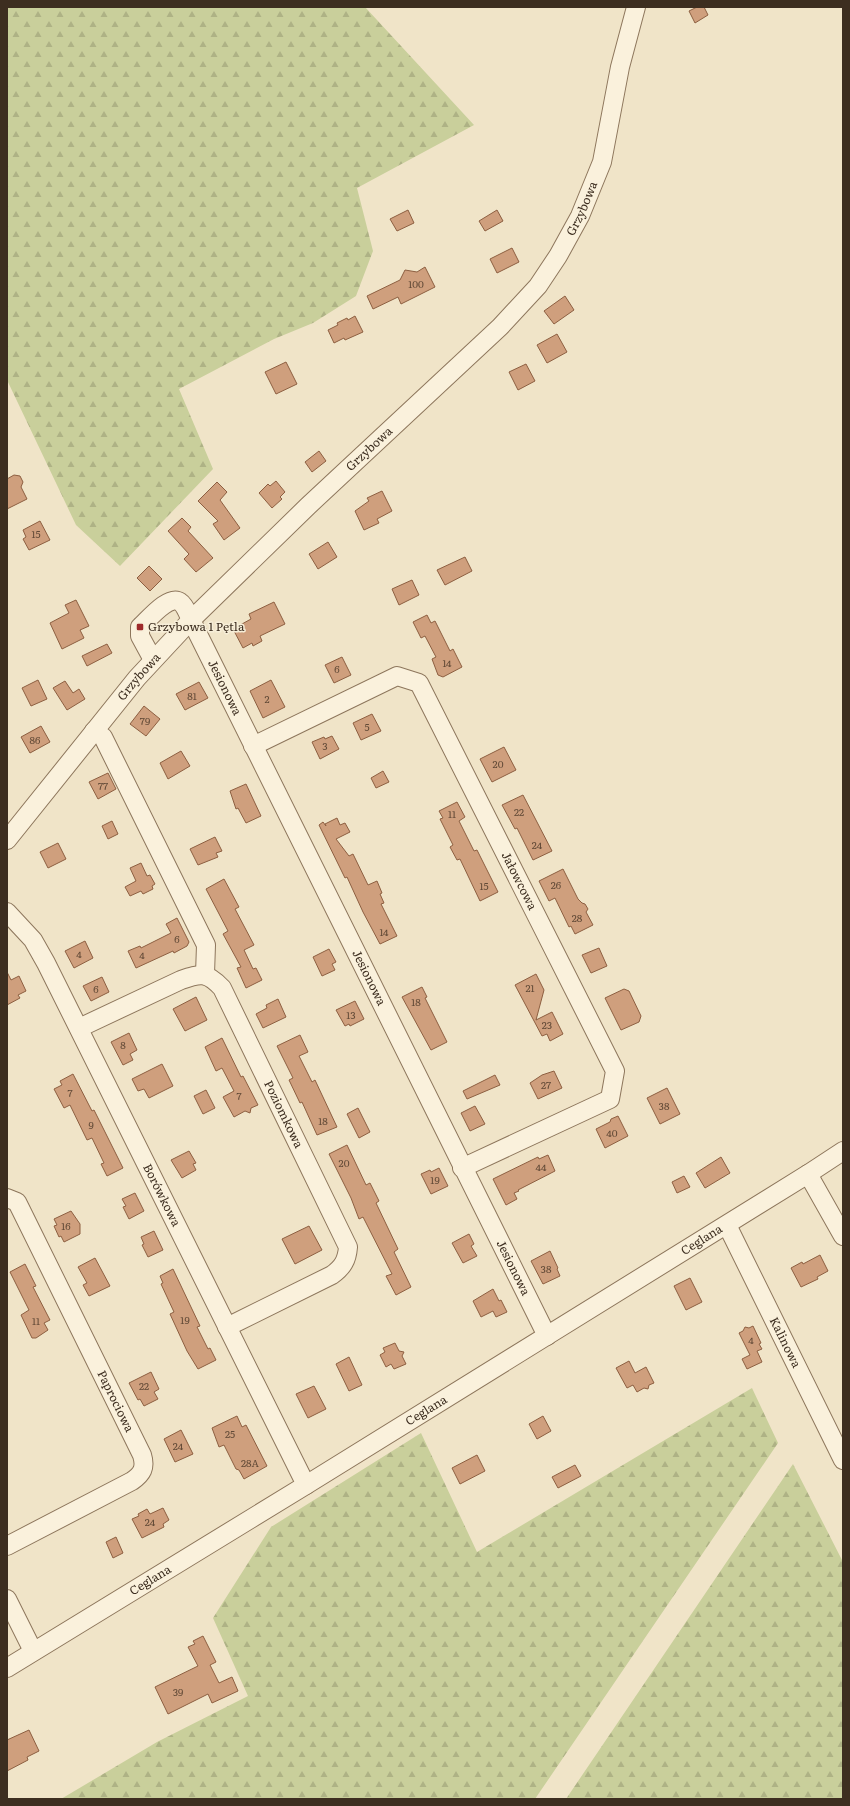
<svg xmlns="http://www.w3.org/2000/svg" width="850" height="1806" font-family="Literata,serif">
<defs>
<pattern id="forest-firs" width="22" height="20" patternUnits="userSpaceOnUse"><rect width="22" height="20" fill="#c9cf9b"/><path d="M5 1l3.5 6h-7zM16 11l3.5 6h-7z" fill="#aeb285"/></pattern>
</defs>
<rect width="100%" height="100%" fill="#f0e4c8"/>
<path fill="url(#forest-firs)" d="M7,7H365L474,125L357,188L373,251L356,296L313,323L274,339L179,389L213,469L120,566L76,525L7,380Z
M752,1388L778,1443L535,1799H61L157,1742L248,1696L213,1618L271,1527L421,1433L477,1552Z
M793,1464L843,1562V1799H566Z"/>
<path fill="#cf9f7d" stroke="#8d5f41" d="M697,7H704L708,15L695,23L689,11Z
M408,210L414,223L397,231L390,219Z
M497,210L503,221L485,231L479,221Z
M512,248L519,262L497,273L490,259Z
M425,267L435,287L401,304L398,297L373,309L367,296L400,280L405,270L417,272Z
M565,296L574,310L554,324L544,311Z
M355,316L363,332L345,340L344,338L334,343L328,330L338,325L337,323L347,318L348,320Z
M557,334L567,352L547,363L537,345Z
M286,362L297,384L276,394L265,372Z
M526,364L535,381L518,390L509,372Z
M319,451L326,461L312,472L305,462Z
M14,475L20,476L23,482L21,487L27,499L7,509V479Z
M276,481L285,492L280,497L282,499L272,508L259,493L268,484L270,486Z
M217,482L227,492L220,500L240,528L224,540L213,524L218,521L198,501Z
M382,491L392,511L377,519L379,523L364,530L355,511L369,501L367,498Z
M182,518L191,527L188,531L213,558L196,572L184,559L189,554L168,531Z
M40,521L50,540L29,550L23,539L26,537L23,530Z
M328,542L337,557L318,569L309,554Z
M465,557L472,571L445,585L437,570Z
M149,566L162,579L150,591L137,578Z
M412,580L419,595L399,605L392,589Z
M76,600L89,626L80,630L84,638L62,649L50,623L69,613L65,605Z
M274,602L285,624L260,636L262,641L253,646L252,643L243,648L233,629L251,619L249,614Z
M427,615L431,623L435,621L450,651L453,649L462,667L443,677L438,675L432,659L436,657L425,636L421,638L413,622Z
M107,644L112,653L87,666L82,656Z
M342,657L351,675L334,683L325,665Z
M38,680L47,699L31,706L22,688Z
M271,680L285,707L263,718L250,691Z
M65,681L73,693L79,689L85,699L67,710L53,688Z
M199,682L208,698L185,710L176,694Z
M144,706L160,719L146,736L130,724Z
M372,714L381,731L361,740L353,723Z
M41,726L50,742L30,753L21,737Z
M332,736L339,749L320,759L312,742L324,737L325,739Z
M504,747L516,770L492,782L480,759Z
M181,751L190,766L168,779L160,763Z
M383,771L389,782L376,788L371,778Z
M108,773L116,789L98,799L89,782Z
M246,784L261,816L246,823L238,808L236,809L230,791Z
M523,795L552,851L533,860L517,828L515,829L502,805Z
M457,802L465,817L459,821L474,851L477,850L498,892L480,901L460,859L457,860L450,847L453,845L440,819L443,818L439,811Z
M337,818L340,825L345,823L350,832L336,839L349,856L353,854L368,885L377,881L382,893L380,894L384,903L381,904L397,936L380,944L363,912L347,877L345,878L319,825L323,822L326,826L325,824Z
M112,821L118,834L108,839L102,826Z
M215,837L222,851L216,853L218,857L198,865L190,849Z
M58,843L66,859L48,868L40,852Z
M141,863L147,876L150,875L155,884L152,886L153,889L143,894L141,891L130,896L125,887L136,881L130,868Z
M563,869L578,899L582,903L585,904L588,909L586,912L593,925L575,934L571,926L569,927L555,898L549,901L539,881Z
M224,879L239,907L235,909L254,945L244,950L253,969L256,968L262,980L246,988L237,968L241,967L223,934L228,931L206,889Z
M177,918L189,942L187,946L174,953L173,951L136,968L128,951L140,946L141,948L171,933L166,924Z
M85,941L93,958L74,968L65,951Z
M599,948L607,966L591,973L582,955Z
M329,949L336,962L332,964L335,970L322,976L313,957Z
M7,972L11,980L19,976L26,991L18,995L20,998L7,1005Z
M536,974L544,990L536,1020L552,1012L563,1034L550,1041L547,1034L542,1036L515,985Z
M102,977L109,992L91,1001L83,986Z
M422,987L427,997L425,998L447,1042L431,1050L402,997Z
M624,989L629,991L641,1016L639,1022L621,1030L605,998Z
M196,997L207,1020L185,1031L173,1009Z
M278,999L286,1017L263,1028L256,1014L267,1008L266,1005Z
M355,1001L364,1019L350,1026L349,1024L345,1026L336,1010Z
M129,1033L137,1050L130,1054L133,1060L123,1065L111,1042Z
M300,1035L308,1052L299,1056L312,1082L315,1080L337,1127L317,1135L302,1102L300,1103L289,1080L293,1078L277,1046Z
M222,1038L241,1077L243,1076L258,1105L251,1108L250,1113L245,1111L234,1117L223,1097L234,1091L222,1068L216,1071L205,1047Z
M162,1064L173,1086L149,1098L144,1089L138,1091L132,1079Z
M554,1071L562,1088L538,1099L530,1083L542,1075Z
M73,1074L92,1111L94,1110L123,1168L107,1176L101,1164L104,1163L92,1138L87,1140L70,1105L64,1108L54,1089L62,1085L60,1081Z
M495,1075L500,1085L467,1099L463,1091Z
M667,1088L680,1114L660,1124L647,1098Z
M206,1090L215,1108L203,1114L194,1096Z
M475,1106L485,1124L470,1131L461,1113Z
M358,1108L370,1132L359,1138L347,1114Z
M618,1116L628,1136L605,1148L596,1129L610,1122L611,1119Z
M347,1145L366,1185L370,1183L379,1201L376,1203L398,1249L394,1252L411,1287L396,1295L386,1276L392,1274L363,1217L359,1219L351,1198L329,1154Z
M189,1151L196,1163L193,1164L196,1170L182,1178L171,1160Z
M548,1155L555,1171L518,1190L519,1191L514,1193L517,1199L506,1205L493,1179L538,1157L539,1159Z
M721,1157L730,1173L705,1188L696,1173Z
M439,1168L448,1186L431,1194L421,1174L430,1170L431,1172Z
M684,1176L690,1187L677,1193L672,1182Z
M135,1193L144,1211L129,1219L123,1207L126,1206L122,1199Z
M71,1211L80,1224V1234L64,1242L61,1236L59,1237L54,1226L57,1225L54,1219Z
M309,1226L322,1250L295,1264L282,1239Z
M154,1231L163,1250L148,1257L142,1245L144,1244L141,1237Z
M469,1234L474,1244L471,1246L477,1256L463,1263L452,1243Z
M550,1251L558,1268L557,1269L560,1276L543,1284L531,1261Z
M820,1255L828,1271L817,1277L818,1279L801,1287L791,1268L802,1262L803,1264Z
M95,1258L110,1286L89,1296L83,1285L87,1283L78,1267Z
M25,1264L36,1286L33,1287L50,1320L44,1323L48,1330L36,1338H32L21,1315L29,1310L10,1272Z
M173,1269L200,1326L197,1327L208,1349L210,1348L216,1360L198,1369L187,1351L170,1314L174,1312L161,1284L163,1283L160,1276Z
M690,1278L702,1302L686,1310L674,1286Z
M493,1289L499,1301L501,1300L507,1312L496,1317L493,1311L481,1317L473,1301Z
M753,1326L761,1343L759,1344L762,1349L757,1351L762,1362L747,1369L742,1359L750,1355L739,1333L743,1331L745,1327L749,1328Z
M395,1343L399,1351L404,1352L402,1356L406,1364L394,1369L391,1364L386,1367L380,1355L385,1352L383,1348Z
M349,1357L362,1385L349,1391L336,1364Z
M629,1361L635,1373L646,1367L654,1383L649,1385L648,1389L644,1388L637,1392L633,1385L627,1388L616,1368Z
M151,1372L159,1389L154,1392L158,1399L144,1406L140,1399L138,1400L129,1383Z
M314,1386L326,1409L308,1418L296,1394Z
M237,1416L242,1427L246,1425L267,1466L244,1479L239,1470L236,1469L224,1445L219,1447L212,1428Z
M543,1416L551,1431L537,1439L529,1424Z
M181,1430L193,1454L175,1462L164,1439Z
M477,1455L485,1471L460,1484L452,1468Z
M575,1465L581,1476L558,1488L552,1477Z
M163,1508L169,1520L163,1524L164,1527L142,1538L132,1519L139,1516L138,1514L147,1509L150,1514Z
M116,1537L123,1553L113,1558L106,1542Z
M203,1636L216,1662L210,1665L219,1683L232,1677L238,1691L212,1703L208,1694L168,1714L155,1687L198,1666L188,1647L195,1644L193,1641Z
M29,1730L39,1751L27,1757L28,1760L7,1771V1740Z"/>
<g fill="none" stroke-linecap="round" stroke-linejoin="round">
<g stroke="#8d765c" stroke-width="20">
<g id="minor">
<path id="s1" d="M153,660L140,636V627C148,620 169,594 180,602C185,605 188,614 191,620L547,1336"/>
<path d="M94,731L103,737L206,945L205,974"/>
<path id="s2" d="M253,746L397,676L419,683L615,1071L610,1099L462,1168"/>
<path id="s3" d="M7,840L137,678L191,620L308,506L500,327L538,286L558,256L580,216L602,162L620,67L636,7"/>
<path id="s4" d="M7,912L33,940L46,963L306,1485"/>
<path id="s5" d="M79,1028L181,980C201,973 207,972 222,988L348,1247C347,1260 343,1267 332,1275L227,1327"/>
<path d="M808,1174L843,1236"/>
<path id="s6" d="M7,1198L17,1202L21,1210L142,1455C146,1468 142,1474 132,1481L7,1546"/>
<path id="s7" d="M727,1225L843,1460"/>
<path d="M7,1599L33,1651"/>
<path id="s8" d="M7,1668L306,1485L808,1174L843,1151"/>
</g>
</g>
<use href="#minor" stroke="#faf1dc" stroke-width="18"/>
</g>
<rect fill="#9e2a2b" stroke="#f7eed8" stroke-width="1.5" x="136" y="623" width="8" height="8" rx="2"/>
<g text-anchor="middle" stroke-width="3" stroke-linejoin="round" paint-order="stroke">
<g font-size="10" fill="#624a37">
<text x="416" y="288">100</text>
<text x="36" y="538">15</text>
<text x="447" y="667">14</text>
<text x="337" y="673">6</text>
<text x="192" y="700">81</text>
<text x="267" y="703">2</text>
<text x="145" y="725">79</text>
<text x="367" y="731">5</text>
<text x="35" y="744">86</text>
<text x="325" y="750">3</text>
<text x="498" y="768">20</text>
<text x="103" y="790">77</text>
<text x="519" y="816">22</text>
<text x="452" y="818">11</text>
<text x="537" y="849">24</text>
<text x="556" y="889">26</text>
<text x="484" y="890">15</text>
<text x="577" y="922">28</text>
<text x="384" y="936">14</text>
<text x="177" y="943">6</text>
<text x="79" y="958">4</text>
<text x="142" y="959">4</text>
<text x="530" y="992">21</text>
<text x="96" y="993">6</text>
<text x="416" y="1006">18</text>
<text x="351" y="1019">13</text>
<text x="547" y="1029">23</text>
<text x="123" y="1049">8</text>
<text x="546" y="1089">27</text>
<text x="70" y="1097">7</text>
<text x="239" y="1100">7</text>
<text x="664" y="1110">38</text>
<text x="323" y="1125">18</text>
<text x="91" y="1129">9</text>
<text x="612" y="1137">40</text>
<text x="344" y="1167">20</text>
<text x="541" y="1171">44</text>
<text x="435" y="1184">19</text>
<text x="66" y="1230">16</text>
<text x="546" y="1273">38</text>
<text x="185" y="1324">19</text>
<text x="36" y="1325">11</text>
<text x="751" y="1344">4</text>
<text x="144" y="1390">22</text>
<text x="230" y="1438">25</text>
<text x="178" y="1450">24</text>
<text x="250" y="1467">28A</text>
<text x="150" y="1526">24</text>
<text x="178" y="1696">39</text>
</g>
<g font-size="12" fill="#3d2e20" stroke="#f7eed8">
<text dy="4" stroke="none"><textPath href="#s3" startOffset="858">Grzybowa</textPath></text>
<text dy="4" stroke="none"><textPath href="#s3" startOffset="534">Grzybowa</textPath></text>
<text dy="4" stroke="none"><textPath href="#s3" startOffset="210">Grzybowa</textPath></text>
<text dy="4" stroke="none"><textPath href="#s1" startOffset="183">Jesionowa</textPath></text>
<text dy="4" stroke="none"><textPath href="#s2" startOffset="405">Jałowcowa</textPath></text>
<text dy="4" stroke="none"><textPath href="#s1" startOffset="507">Jesionowa</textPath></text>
<text dy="4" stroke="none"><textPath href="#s5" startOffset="299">Poziomkowa</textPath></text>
<text dy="4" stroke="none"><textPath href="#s4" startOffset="324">Borówkowa</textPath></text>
<text dy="4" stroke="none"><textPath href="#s8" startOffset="816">Ceglana</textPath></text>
<text dy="4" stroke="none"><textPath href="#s1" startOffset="831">Jesionowa</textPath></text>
<text dy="4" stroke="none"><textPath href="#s7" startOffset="131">Kalinowa</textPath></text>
<text dy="4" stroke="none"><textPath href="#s6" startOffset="233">Paprociowa</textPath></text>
<text dy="4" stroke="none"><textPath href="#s8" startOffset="492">Ceglana</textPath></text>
<text dy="4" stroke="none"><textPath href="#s8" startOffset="168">Ceglana</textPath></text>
</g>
<g font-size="12" fill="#3d2e20" stroke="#f7eed8" text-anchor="start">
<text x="148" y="631">Grzybowa 1 Pętla</text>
</g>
</g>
<rect width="850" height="1806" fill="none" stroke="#3d2e20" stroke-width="16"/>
</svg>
